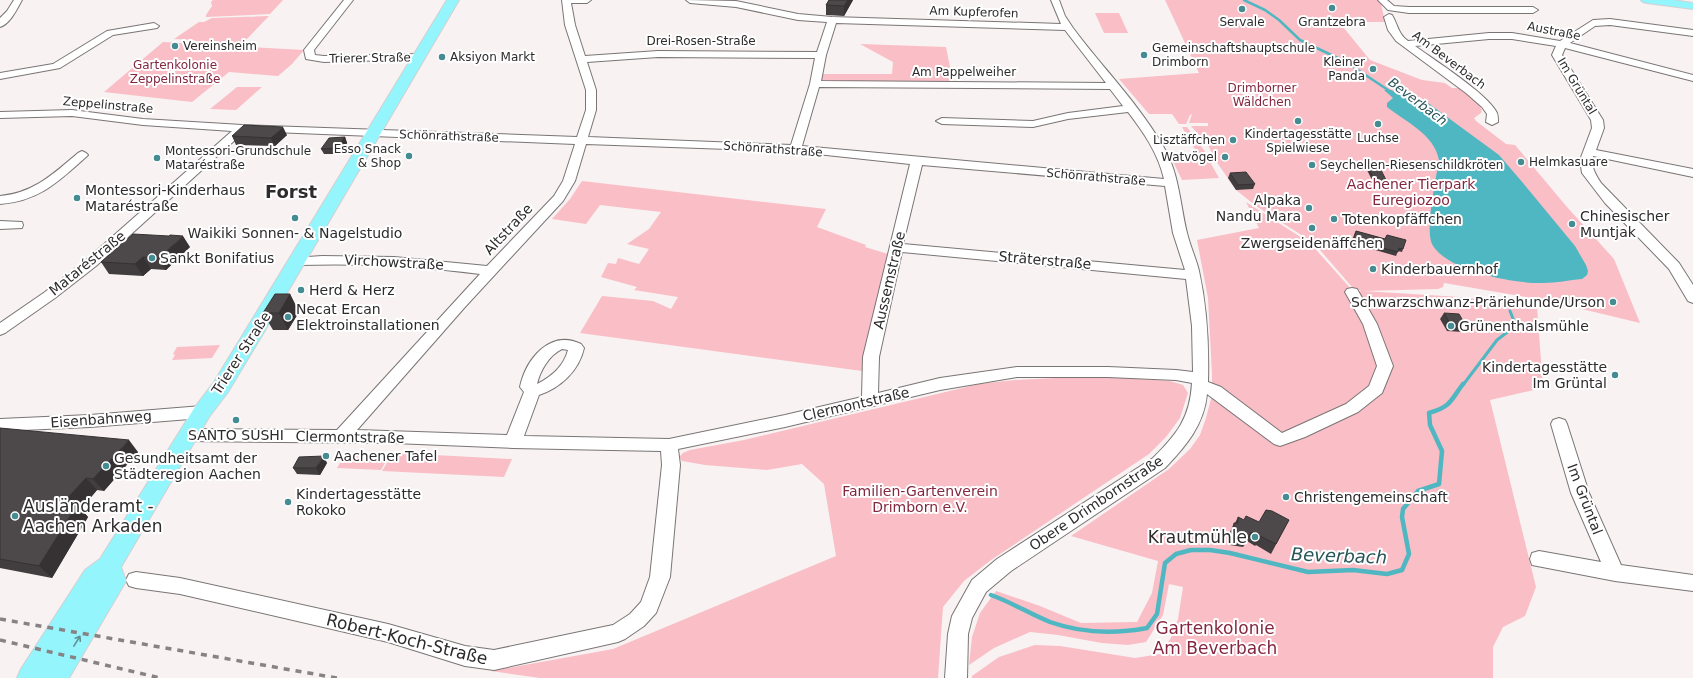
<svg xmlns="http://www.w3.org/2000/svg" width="1693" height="678" font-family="'DejaVu Sans',sans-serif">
<rect width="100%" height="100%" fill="#f8f2f2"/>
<path fill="#f9bec6" d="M213,0H283L270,14L206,17V15L212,6L211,2Z
M1165,0H1378L1381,4L1385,22H1339L1370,60L1422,80L1445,83L1452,88H1459L1479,105L1482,110L1481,113L1474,118L1476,121L1506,144L1515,145L1567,207L1614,259L1640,323L1549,301L1444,283L1443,287L1438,289L1363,291L1460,297L1537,306L1543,388L1490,400L1536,587L1525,616L1503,627L1493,647V678H972V676L999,657L1035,645L1060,646L1135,658L1160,654L1171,638L1178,619L1183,587L1169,584L1163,615L1146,642L1128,645L1102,643L1058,635L1030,632L994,648L969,665L972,637L980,613L996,591L1040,606L1081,623L1137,622L1152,593L1158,561L1071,536L1169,469L1190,449L1200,435L1206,418L1212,395V374L1208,298L1197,240L1259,228L1246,202L1310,243L1352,290L1362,291L1352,287L1314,243L1256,206L1236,190L1216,161L1208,145L1206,137L1199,135L1191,126H1208V123H1189L1192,114L1190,115L1186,124H1179L1172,114H1149L1119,79L1199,73Z
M1095,13H1119L1128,33H1104Z
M269,16L241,45L200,43L194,40L174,39L199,22H204L212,18Z
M163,42L304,50L292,64L278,76L229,72L192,102L104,92Z
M860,44L946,47L953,82H821V74H892L893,62Z
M237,87H262L236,110L210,109Z
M1182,127H1187L1206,153H1197Z
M1171,157H1190L1210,162L1219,178L1182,180Z
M582,181L826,209L817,227L866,245L865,247L888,254L862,371L580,333L602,296L653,301L671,309L678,297L634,290L637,287L601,277L608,263L616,264L618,258L639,264L649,249L627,244L649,229L661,212L600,205L586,224L552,219L570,199Z
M220,345L212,358L172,360L175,355L173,354L177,347Z
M1096,376L1170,381L1183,385L1188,393L1180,418L1166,437L1149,454L991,560L964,581L943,607L938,678H540L491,671L613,649L836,556L824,484L802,464L767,470L705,465L682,461L679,457L683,453L690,450L744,440L979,384L1015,380Z
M346,453L390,454L381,470L337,468Z
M393,453H396L512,459L504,477L382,471Z"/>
<path fill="#4fb7c1" d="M1384,90H1391L1403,96L1422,100L1428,103L1499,155L1523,183L1575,246L1586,265L1588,271L1587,275L1582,279C1569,280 1556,283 1543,283C1515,284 1446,271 1432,244C1425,229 1436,178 1439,160C1434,134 1406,122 1387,107V103L1393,98Z"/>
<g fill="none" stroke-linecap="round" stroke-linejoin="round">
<path stroke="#4fb7c1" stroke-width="2.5" d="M1244,0L1265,10L1279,20L1300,40L1346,62L1391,92"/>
<path stroke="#4fb7c1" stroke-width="3" d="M1463,385L1497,340L1510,330L1514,321L1510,311"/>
<path stroke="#4fb7c1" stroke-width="4.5" d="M991,595C1011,602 1030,614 1050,622C1081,633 1115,634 1147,628L1157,614L1165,563L1176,554L1191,550H1210L1230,553L1308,572L1353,570L1387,574L1402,570L1409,554L1402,517L1403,509L1418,491L1439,484L1442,451L1430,425L1429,413C1452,406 1450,401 1463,384"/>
<g stroke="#7a7575" stroke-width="2">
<path id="minor" d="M14,0H22C17,9 10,24 0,27V18L7,11Z
M344,0H353L314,50L315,55L324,56L418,54L422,55L423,57L422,59L324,62L306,59L304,50Z
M562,0H591L587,3H571L575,25L585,56L658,51L817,52L827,22L798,20L736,7L690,3L686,0L736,1L798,14L832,17L1061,24L1051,0H1059L1065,16L1073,28C1102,67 1138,103 1163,146C1179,172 1180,204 1187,233C1190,246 1196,258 1199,271C1207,307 1209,345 1208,382L1221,387L1282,433L1346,404L1369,386L1377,366L1363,324L1345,292L1347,289L1352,288L1357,289L1377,324L1393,366L1382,393L1358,412L1305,437L1280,446L1274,444L1207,394C1204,425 1186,446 1165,468L1011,571L986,592L972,618L968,634L967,678H945L948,634L952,616L972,580L997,559L1153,458C1177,434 1190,418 1192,383L1176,380L1108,377H1017L940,390L785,427L678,449L680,465L670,577L656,613L644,626L625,639L618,642L494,670L465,666L388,642L180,594L136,588L129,586L126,580L129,574L136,572L180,578L388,624L465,646L494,650L613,625L630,614L641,602L650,577L662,465L661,451L513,448L394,443L188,441L182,439L180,435L182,431L188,429L337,430L480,274C420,266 359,263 298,265L293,264L291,261L293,258L322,256L394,257L487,266L554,196L563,181L575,144L245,131L96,266L55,298L5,333L0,335V323L45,292L86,260L232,131L143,125L72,116L0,118V112L72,110L143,119L242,125L577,137L586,110V90L565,25ZM836,23L1065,30L1106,83L821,81L826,55ZM658,57L815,58L810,84L791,145L588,137L596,110V90L587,62ZM819,87L1110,89L1123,106L1068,113L1033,121L942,118L936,121L942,124L1033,127L1068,119L1128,112C1144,133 1158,153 1164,179L802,146ZM586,144L789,151L910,164L863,357L862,397L785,415L669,439L524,436L539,395C560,388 579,371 584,348L581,344C550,329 526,359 520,387L524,392L507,435L357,430L465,307L563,201L575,181ZM922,165L1165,186L1173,233L1185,270L903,244ZM902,252L1186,279L1192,326L1193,372L1176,370L1108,367H1017L940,378L878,393L879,357ZM562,349L568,350C564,366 551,377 537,384C540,371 549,355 562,349Z
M1378,0H1387L1394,6L1409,7H1533L1538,10L1533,13H1409L1388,10Z
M1389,14L1392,15C1398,25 1398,34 1408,41L1489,33H1512L1560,41L1593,20L1610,19L1693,30V36L1610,25L1595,26L1570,43L1693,75V81L1565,48L1562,55L1603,120L1604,128L1596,150L1693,169V177L1593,156C1590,166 1596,175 1601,183L1679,263L1693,285V303L1688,301L1669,269L1605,203L1582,173L1580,160L1592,128L1591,120L1552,55L1556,46L1512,39H1489L1415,46C1434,60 1488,94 1497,113C1498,116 1498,119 1498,122L1492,125L1486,122L1487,114L1482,107L1466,93L1396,41L1388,30L1384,17Z
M154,23L159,26L157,28L113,35L60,68L0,79V73L53,64L107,31Z
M82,151L86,153L88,155L86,157C58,182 39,201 0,204V196C34,193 53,174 78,153Z
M0,221L22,222L23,225L22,228L0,229Z
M202,406L208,408L210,412L208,416L202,418L90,427L0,431V419L90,415Z
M1559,418L1565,420L1567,424L1589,493L1621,565L1693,575V591L1615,581L1532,565L1530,559L1532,553L1539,551L1601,562L1571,493L1551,424L1553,420Z"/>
</g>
<g stroke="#d1d0d1" stroke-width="2">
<path id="major" d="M447,0H459L264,332L228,392L209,417L121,567L126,581L69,678H17L21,669L85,570L100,559L195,407L214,382Z
M1641,0H1673L1693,3V9L1647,3L1643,2Z"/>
</g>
<use href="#minor" fill="#fff" fill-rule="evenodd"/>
<use href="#major" fill="#95f5fd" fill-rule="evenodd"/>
<path stroke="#878384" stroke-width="3.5" stroke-dasharray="6 6" stroke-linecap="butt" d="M0,619L337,678
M0,640L160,678"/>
</g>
<path fill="#423e3f" d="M829,0H853L844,16L826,15V5Z
M287,135L275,146L236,145L232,136Z
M345,137L347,143L340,154H324L321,149Z
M1368,167L1390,188L1389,191L1376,188L1367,170Z
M1230,173L1255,184L1253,189L1236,190L1228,178Z
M1356,231L1385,239L1387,235L1403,249L1402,252L1398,251L1396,256L1358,245H1351Z
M190,247L166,270L151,269L143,276L109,274L101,262Z
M290,294L299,312L288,330H273L263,313Z
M1444,313L1466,326L1463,332L1447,331L1440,319Z
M0,428L138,452L104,491L97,490L81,509L88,517L52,578L0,568Z
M327,463L320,475L297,474L293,468Z
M1238,517L1244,520L1259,522L1289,520L1271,554L1256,545L1255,546L1247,541L1243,547L1230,545V532L1234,523H1235Z"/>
<path fill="#363233" d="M848,0H853L844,16V6Z
M283,127L287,135L275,146L271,138Z
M345,137L347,143L340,154L337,148Z
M183,236L190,247L166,270L159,258Z
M143,257L151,269L143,276L135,264Z
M290,294L299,312L288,330L279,313Z
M129,440L138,452L104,491L93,479Z
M324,456L327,463L320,475L316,468Z
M86,478L97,490L81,509L88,517L52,578L39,566L63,503Z
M1251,532L1247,541L1243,547L1248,538Z"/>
<path fill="#4d4849" stroke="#363233" d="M829,0H848L844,6L826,5Z
M244,125L283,127L271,138L232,136Z
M345,137L337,148L321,149L329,138Z
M1368,167L1380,168L1390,188L1377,186Z
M1246,172L1255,184L1238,185L1230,173Z
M1356,231L1385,239L1387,235L1406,240L1403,249L1399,248L1398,252L1360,242H1352Z
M133,234L169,236L170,235L183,236L159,258L143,257L135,264L101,262Z
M275,294H290L279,313H263Z
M1444,313L1459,314L1466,326L1451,325Z
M0,428L129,440L93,479L86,478L63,503L77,505L39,566L0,559Z
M324,456L316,468H293L299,457Z
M1266,510L1272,511L1289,520L1276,544L1260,536L1259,537L1251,532L1248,538L1234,536V523H1238V517L1244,520L1246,516L1259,522Z"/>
<defs><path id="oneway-shaft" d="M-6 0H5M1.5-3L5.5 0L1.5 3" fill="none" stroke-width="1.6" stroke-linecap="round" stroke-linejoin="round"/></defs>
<use stroke="#619094" href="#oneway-shaft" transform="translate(77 641) rotate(-58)"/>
<g fill="#448c92" stroke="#fff" stroke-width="1.5">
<circle cx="1332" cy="8" r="4"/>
<circle cx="1242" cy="9" r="4"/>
<circle cx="175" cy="46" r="4"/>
<circle cx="1144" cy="55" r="4"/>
<circle cx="442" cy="57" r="4"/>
<circle cx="1373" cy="69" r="4"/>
<circle cx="1298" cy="121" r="4"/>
<circle cx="1378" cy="124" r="4"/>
<circle cx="1233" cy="140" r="4"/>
<circle cx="409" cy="156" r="4"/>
<circle cx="1225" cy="157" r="4"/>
<circle cx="157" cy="158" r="4"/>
<circle cx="1521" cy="162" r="4"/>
<circle cx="1312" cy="165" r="4"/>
<circle cx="77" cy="198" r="4"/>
<circle cx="1309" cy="208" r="4"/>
<circle cx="295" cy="218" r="4"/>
<circle cx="1334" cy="219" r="4"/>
<circle cx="1572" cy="224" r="4"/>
<circle cx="1312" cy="228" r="4"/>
<circle cx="152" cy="258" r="4"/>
<circle cx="1373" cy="269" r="4"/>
<circle cx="301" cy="290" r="4"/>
<circle cx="1613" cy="302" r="4"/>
<circle cx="288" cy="317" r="4"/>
<circle cx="1451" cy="326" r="4"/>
<circle cx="1615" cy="375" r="4"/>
<circle cx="236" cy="420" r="4"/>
<circle cx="326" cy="456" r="4"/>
<circle cx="106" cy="466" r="4"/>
<circle cx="1286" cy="497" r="4"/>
<circle cx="288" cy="502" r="4"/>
<circle cx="15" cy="516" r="4"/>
<circle cx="1255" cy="537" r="4"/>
</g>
<g text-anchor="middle" stroke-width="4" stroke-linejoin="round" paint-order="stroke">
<g font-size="12" fill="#2d2b2c" stroke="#fff">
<text transform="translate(974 12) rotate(2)" y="4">Am Kupferofen</text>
<text transform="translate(1554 31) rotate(11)" y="4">Austraße</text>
<text x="701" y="45">Drei-Rosen-Straße</text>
<text transform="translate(370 58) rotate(-1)" y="4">Trierer Straße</text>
<text transform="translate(1449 60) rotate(37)" y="4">Am Beverbach</text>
<text x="964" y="76">Am Pappelweiher</text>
<text transform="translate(1577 86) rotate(59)" y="4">Im Grüntal</text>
<text transform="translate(108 105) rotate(5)" y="4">Zeppelinstraße</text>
<text transform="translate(449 136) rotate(2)" y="4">Schönrathstraße</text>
<text transform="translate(773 149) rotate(4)" y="4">Schönrathstraße</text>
<text transform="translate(1096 177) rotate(5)" y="4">Schönrathstraße</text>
</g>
<g font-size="12" fill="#2d2b2c" stroke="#fff" text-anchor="start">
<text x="1242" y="26" text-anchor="middle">Servale</text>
<text x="1332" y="26" text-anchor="middle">Grantzebra</text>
<text x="183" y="50">Vereinsheim</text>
<text x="1152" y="52">Gemeinschaftshauptschule<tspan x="1152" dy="14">Drimborn</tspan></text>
<text x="450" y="61">Aksiyon Markt</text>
<text x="1365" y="66" text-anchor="end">Kleiner<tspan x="1365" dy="14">Panda</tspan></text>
<text x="1298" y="138" text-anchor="middle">Kindertagesstätte<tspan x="1298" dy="14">Spielwiese</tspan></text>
<text x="1378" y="142" text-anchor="middle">Luchse</text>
<text x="1225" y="144" text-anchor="end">Lisztäffchen</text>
<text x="401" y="153" text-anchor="end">Esso Snack<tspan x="401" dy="14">&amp; Shop</tspan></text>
<text x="165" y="155">Montessori-Grundschule<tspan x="165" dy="14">Mataréstraße</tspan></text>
<text x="1217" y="161" text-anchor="end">Watvögel</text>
<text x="1529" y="166">Helmkasuare</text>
<text x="1320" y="169">Seychellen-Riesenschildkröten</text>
</g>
<g font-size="12" fill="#83273f" stroke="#fff">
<text x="175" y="69">Gartenkolonie<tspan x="175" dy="14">Zeppelinstraße</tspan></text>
<text x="1262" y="92">Drimborner<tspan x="1262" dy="14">Wäldchen</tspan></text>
</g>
<g font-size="13" font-style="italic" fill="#265458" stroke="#fff">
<text transform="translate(1418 101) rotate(37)" y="5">Beverbach</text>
</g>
<g font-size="14" fill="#83273f" stroke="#fff">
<text x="1411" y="189">Aachener Tierpark<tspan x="1411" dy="16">Euregiozoo</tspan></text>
<text x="920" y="496">Familien-Gartenverein<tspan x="920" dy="16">Drimborn e.V.</tspan></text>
</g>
<g font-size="14" fill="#2d2b2c" stroke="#fff" text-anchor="start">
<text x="85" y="195">Montessori-Kinderhaus<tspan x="85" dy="16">Mataréstraße</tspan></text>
<text x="1301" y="205" text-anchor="end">Alpaka<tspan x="1301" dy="16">Nandu Mara</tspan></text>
<text x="1580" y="221">Chinesischer<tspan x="1580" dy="16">Muntjak</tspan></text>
<text x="1342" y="224">Totenkopfäffchen</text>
<text x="295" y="238" text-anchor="middle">Waikiki Sonnen- &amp; Nagelstudio</text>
<text x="1312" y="248" text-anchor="middle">Zwergseidenäffchen</text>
<text x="160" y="263">Sankt Bonifatius</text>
<text x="1381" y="274">Kinderbauernhof</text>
<text x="309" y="295">Herd &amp; Herz</text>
<text x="1605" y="307" text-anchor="end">Schwarzschwanz-Präriehunde/Urson</text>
<text x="296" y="314">Necat Ercan<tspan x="296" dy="16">Elektroinstallationen</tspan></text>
<text x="1459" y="331">Grünenthalsmühle</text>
<text x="1607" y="372" text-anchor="end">Kindertagesstätte<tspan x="1607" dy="16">Im Grüntal</tspan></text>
<text x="236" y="440" text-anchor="middle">SANTO SUSHI</text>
<text x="334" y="461">Aachener Tafel</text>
<text x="114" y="463">Gesundheitsamt der<tspan x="114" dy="16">Städteregion Aachen</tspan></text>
<text x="296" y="499">Kindertagesstätte<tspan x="296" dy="16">Rokoko</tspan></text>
<text x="1294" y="502">Christengemeinschaft</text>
</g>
<g font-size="14" fill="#2d2b2c" stroke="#fff">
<text transform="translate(508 229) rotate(-47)" y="5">Altstraße</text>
<text transform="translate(1045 260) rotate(5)" y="5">Sträterstraße</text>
<text transform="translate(394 262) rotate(3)" y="5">Virchowstraße</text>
<text transform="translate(87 263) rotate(-39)" y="5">Mataréstraße</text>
<text transform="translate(889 280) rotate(-77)" y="5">Aussemstraße</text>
<text transform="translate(241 353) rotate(-57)" y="5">Trierer Straße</text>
<text transform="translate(856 404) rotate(-13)" y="5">Clermontstraße</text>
<text transform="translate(101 419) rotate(-4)" y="5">Eisenbahnweg</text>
<text transform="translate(350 437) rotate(1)" y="5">Clermontstraße</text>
<text transform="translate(1585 499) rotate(69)" y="5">Im Grüntal</text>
<text transform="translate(1096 503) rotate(-34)" y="5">Obere Drimbornstraße</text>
</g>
<g font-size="17" fill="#2d2b2c" stroke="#fff" text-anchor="start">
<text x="23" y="512">Ausländeramt -<tspan x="23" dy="20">Aachen Arkaden</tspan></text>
<text x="1247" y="543" text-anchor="end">Krautmühle</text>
</g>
<g font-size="17" fill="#83273f" stroke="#fff">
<text x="1215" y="634">Gartenkolonie<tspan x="1215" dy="20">Am Beverbach</tspan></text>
</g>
<g font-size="17" fill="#2d2b2c" stroke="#fff">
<text transform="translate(407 639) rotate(14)" y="6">Robert-Koch-Straße</text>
</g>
<g font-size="18" font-weight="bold" fill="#2d2b2c" stroke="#fff">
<text x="291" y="198">Forst</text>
</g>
<g font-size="18" font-style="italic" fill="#265458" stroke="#fff">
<text transform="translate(1339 556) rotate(2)" y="6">Beverbach</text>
</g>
</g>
</svg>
